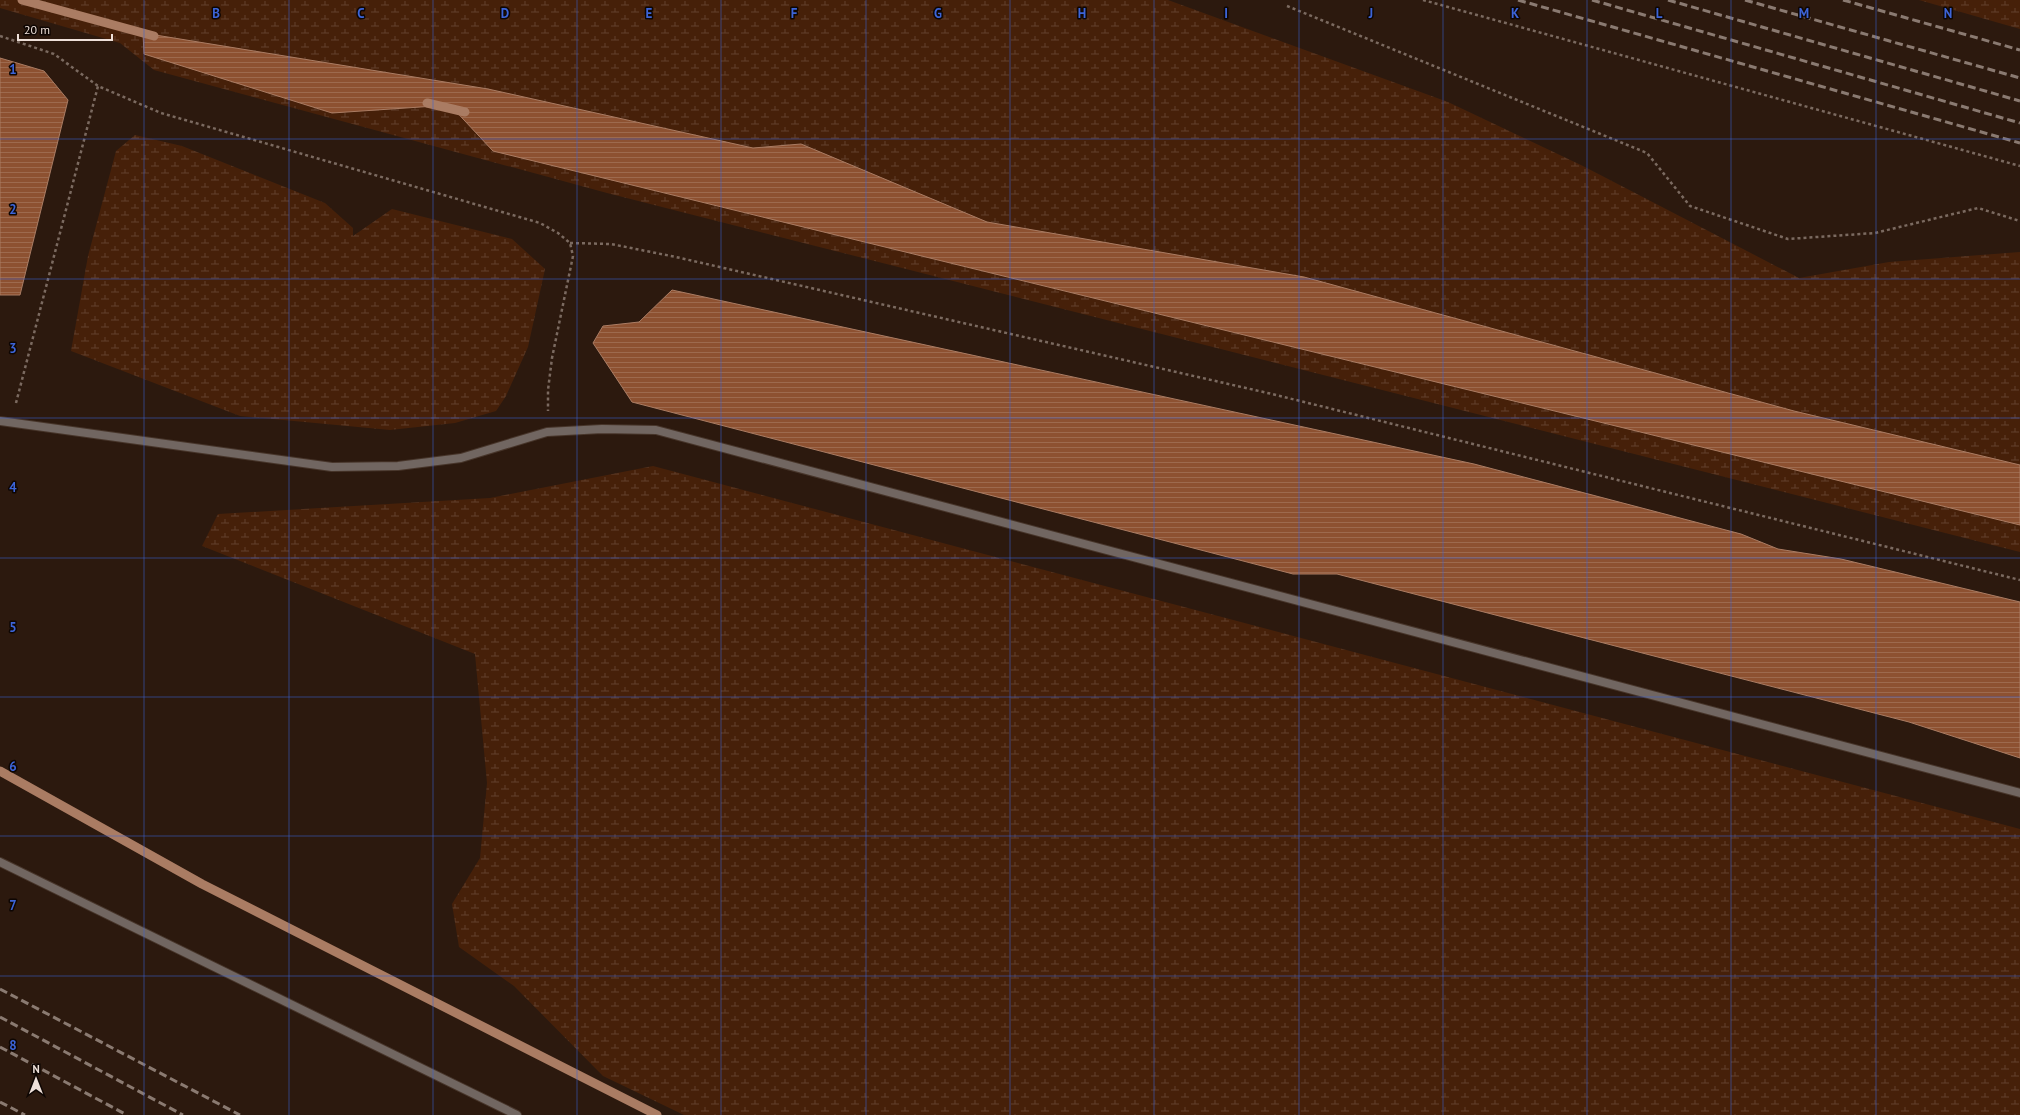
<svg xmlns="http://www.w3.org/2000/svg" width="2020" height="1115" font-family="'PT Sans',sans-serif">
<defs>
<pattern id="wetland-marsh" width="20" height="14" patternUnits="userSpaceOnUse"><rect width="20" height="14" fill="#462009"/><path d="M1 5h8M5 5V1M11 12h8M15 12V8" fill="none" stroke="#61402c"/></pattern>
<pattern id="water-rules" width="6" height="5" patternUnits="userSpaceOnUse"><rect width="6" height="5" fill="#8d5131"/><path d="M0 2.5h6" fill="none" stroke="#9d6a4e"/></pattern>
</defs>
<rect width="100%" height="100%" fill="#2c190e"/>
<path fill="url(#wetland-marsh)" d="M0,0H1168L1448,102L1583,166L1799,278L1889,262L2020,252V552L607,193L154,70L120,43L0,8Z
M1919,0H2020V29Z
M135,135L182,146L325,203L353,228V236L392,209L512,239L545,269L528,347L506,396L496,411L455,423L390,430L240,416L71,351L88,256L116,151Z
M653,466L2020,829V1115H684L603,1076L514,986L459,947L452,904L480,858L487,783L475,654L202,546L218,514L490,498Z"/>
<path fill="url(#water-rules)" stroke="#aa7c63" d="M143,33L488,89L753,148L801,144L987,222L1304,277L1794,411L2020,465V525L493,151L450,105L332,113L144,54Z
M0,58L44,71L68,100L20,295H0Z
M672,290L1474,464L1741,534L1778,549L1841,559L2020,602V758L1909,722L1337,574H1293L632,402L593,343L603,326L639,322Z"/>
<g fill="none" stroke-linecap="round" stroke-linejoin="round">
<path stroke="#aa7c63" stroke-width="9" d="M22,0L154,36
M427,103L465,112
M0,771L202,884L657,1115"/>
<g stroke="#47352a" stroke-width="10">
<path id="lane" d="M0,421L332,467L398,466L461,458L547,432L602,429L656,430L2020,793
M0,862L517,1115"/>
</g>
<path stroke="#7b6a60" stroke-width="2.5" stroke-dasharray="3 3" stroke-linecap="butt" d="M1423,0L2020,166
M1287,6L1647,153L1690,206L1788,239L1875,233L1978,208L2020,221
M0,36L54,54L98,86L161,113L540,223L558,233L570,243L573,256L552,358L548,390V411
M570,243L611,244L676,257L1272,394L2020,580
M16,403L98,86"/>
<use href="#lane" stroke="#716661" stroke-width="8"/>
<path stroke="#8a7a71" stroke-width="3" stroke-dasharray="8 4" stroke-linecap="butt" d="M1518,0L2020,143
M1592,0L2020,123
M1668,0L2020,101
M1745,0L2020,78
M1843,0L2020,50
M0,989L240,1115
M0,1017L183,1115
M0,1047L127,1115
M0,1102L25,1115"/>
</g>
<path fill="none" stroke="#3c64d8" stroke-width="1" stroke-opacity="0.55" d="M144,0V1115M289,0V1115M433,0V1115M577,0V1115M721,0V1115M866,0V1115M1010,0V1115M1154,0V1115M1299,0V1115M1443,0V1115M1587,0V1115M1731,0V1115M1876,0V1115M0,139H2020M0,279H2020M0,418H2020M0,558H2020M0,697H2020M0,836H2020M0,976H2020"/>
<g font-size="13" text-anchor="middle" font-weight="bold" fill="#3c64d8" stroke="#0e0603" stroke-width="3" stroke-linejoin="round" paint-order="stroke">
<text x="216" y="18">B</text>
<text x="361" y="18">C</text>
<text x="505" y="18">D</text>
<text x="649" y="18">E</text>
<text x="794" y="18">F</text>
<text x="938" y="18">G</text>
<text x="1082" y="18">H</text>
<text x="1226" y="18">I</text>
<text x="1371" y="18">J</text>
<text x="1515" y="18">K</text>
<text x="1659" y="18">L</text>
<text x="1804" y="18">M</text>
<text x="1948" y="18">N</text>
<text x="13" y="74">1</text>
<text x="13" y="214">2</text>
<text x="13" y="353">3</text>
<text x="13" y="492">4</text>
<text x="13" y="632">5</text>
<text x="13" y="771">6</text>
<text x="13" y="910">7</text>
<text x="13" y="1050">8</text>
</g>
<g transform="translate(36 1079)" stroke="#0e0603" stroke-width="3" paint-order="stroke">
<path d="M0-3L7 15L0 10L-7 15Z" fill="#eee0d9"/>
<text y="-6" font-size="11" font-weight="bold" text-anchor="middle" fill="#eee0d9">N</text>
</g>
<path d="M18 34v6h94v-6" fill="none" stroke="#eee0d9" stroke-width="2"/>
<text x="24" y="34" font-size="12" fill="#eee0d9" stroke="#0e0603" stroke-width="3" paint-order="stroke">20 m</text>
</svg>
